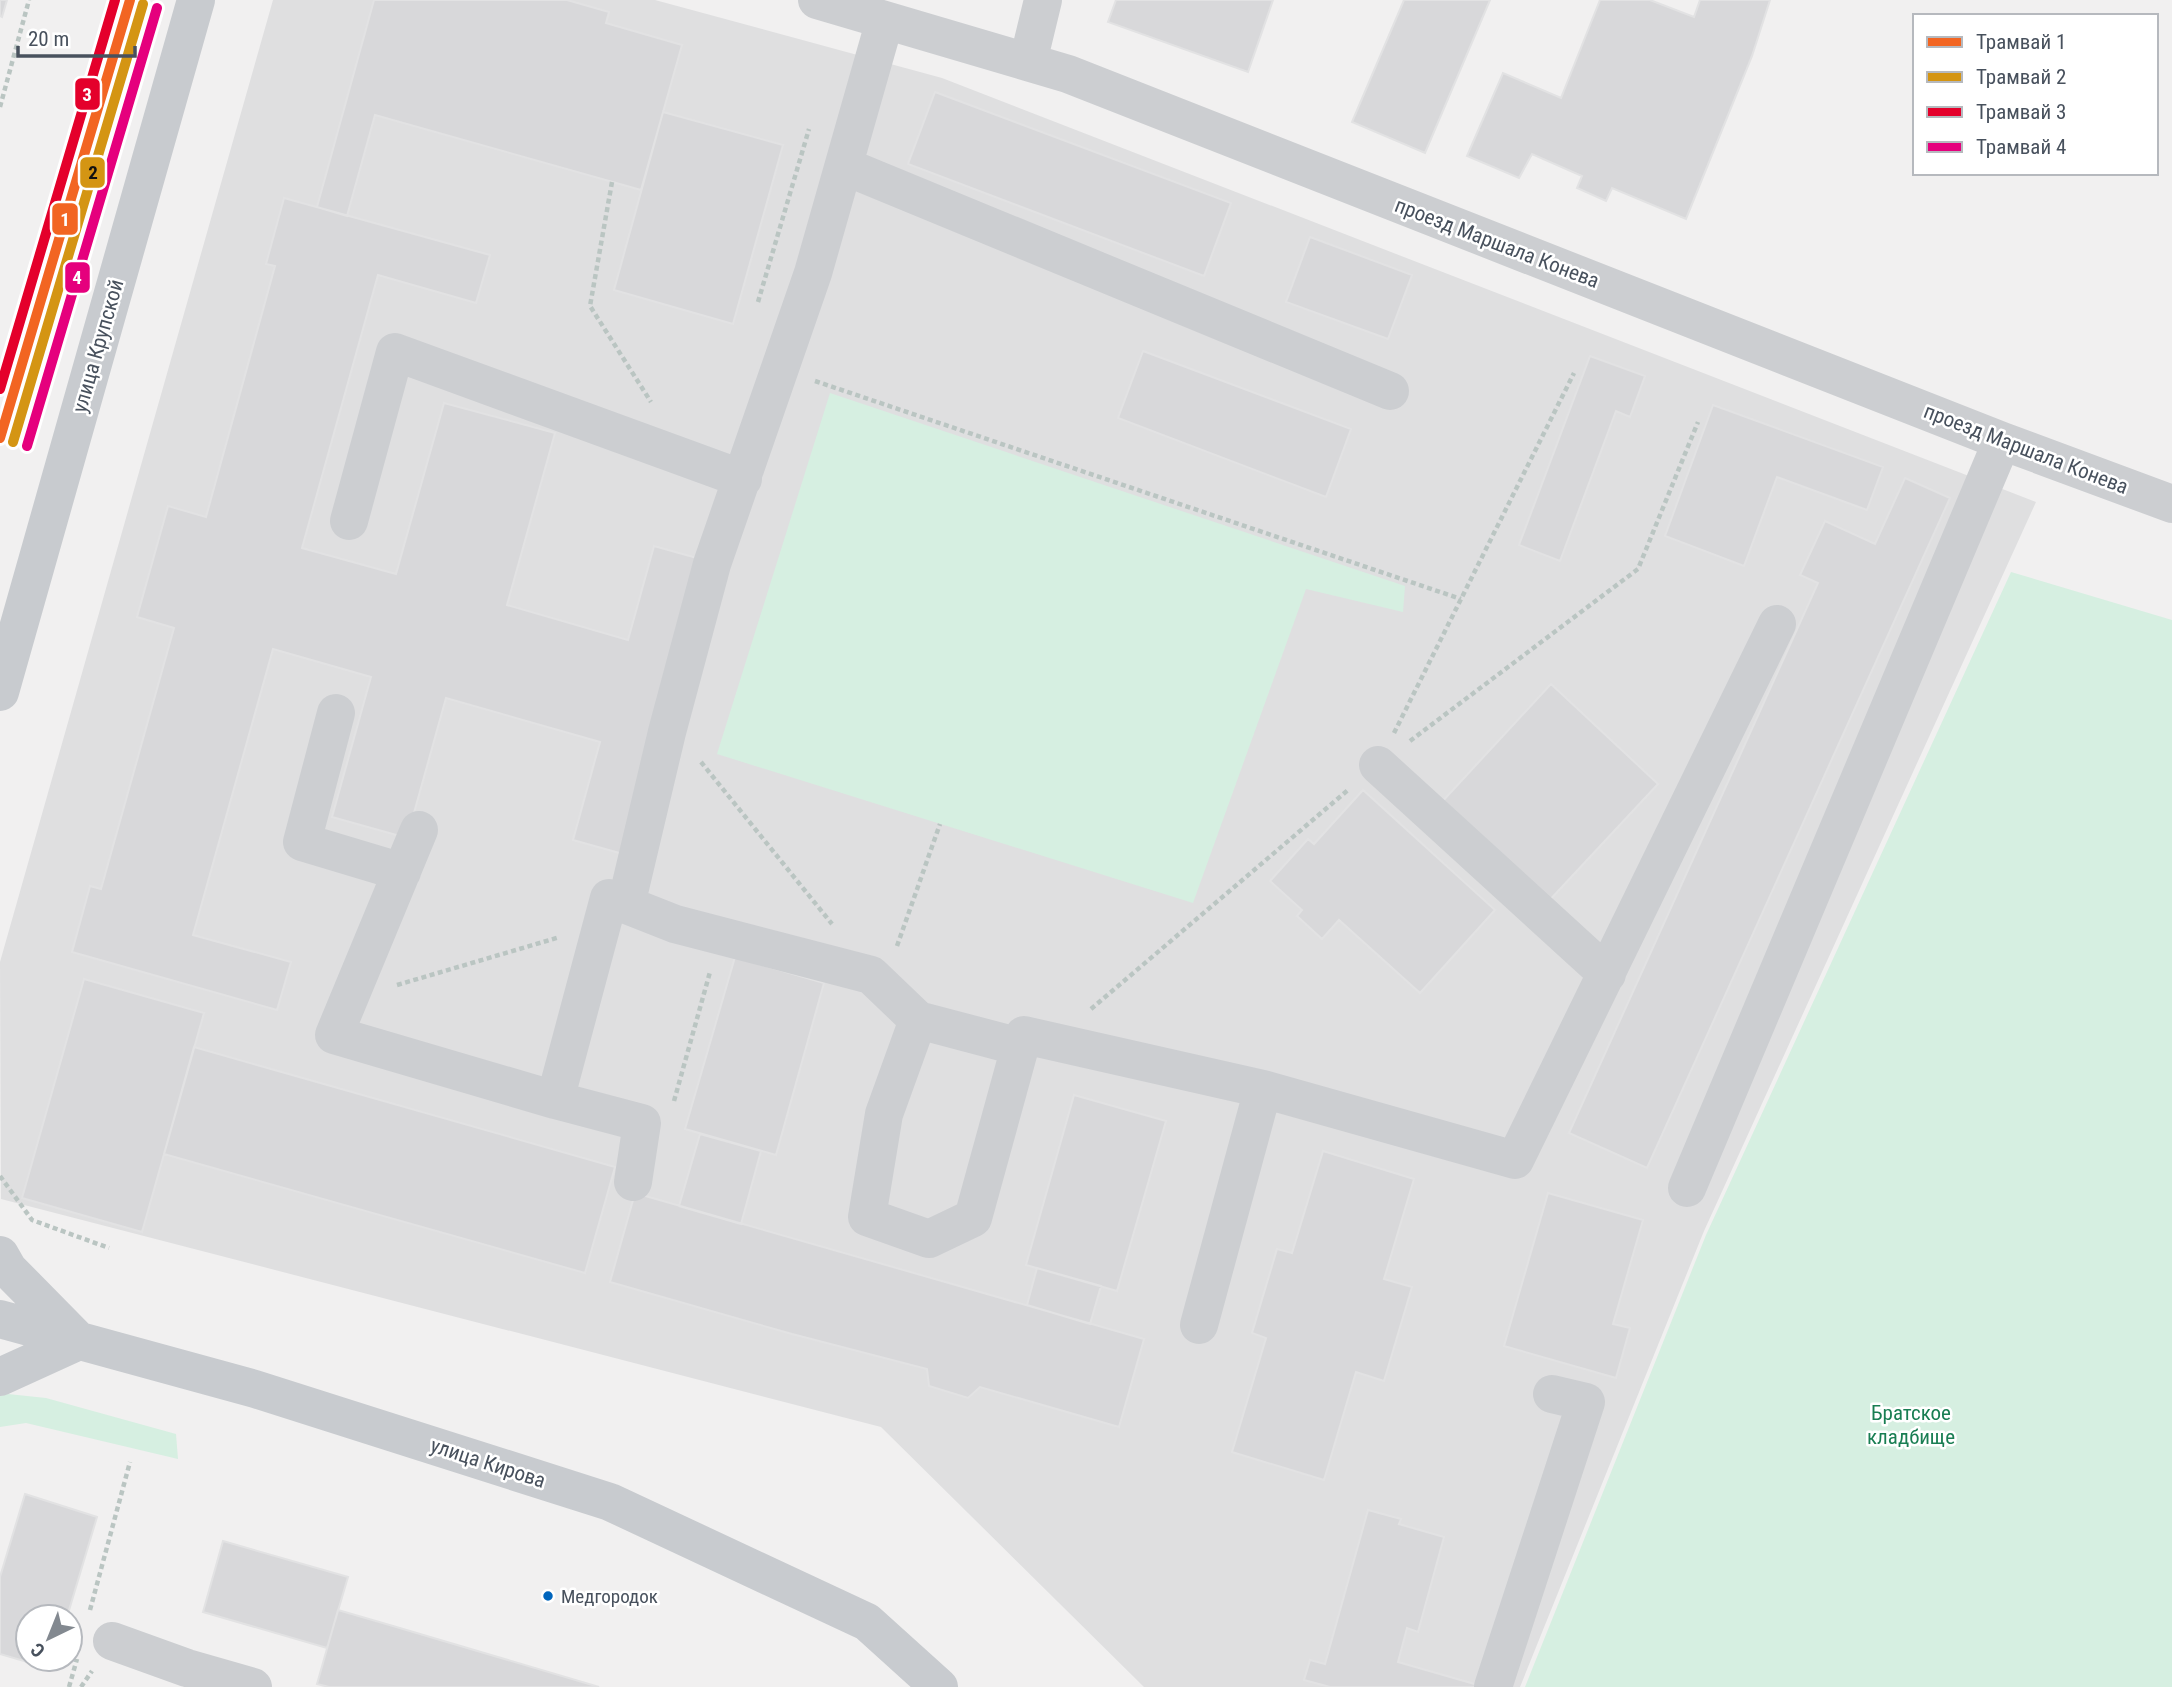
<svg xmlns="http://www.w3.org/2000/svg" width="2172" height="1687" font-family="'Roboto Condensed',sans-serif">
<rect width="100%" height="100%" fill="#f1f0f0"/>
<path fill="#dfdfe0" d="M273,0H655L942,78L2036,502L1704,1231L1520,1687H1144L881,1427L1,1199L0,962Z"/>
<path fill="#d6efe1" d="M830,393L1405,586L1403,612L1306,589L1193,903L717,754Z
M2011,572L2172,620V1687H1525L1706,1235Z
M8,1394L46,1398L176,1434L178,1459L26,1423L0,1427V1396Z"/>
<path fill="#d8d8da" stroke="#e2e2e3" stroke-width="2" d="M0,0H7L2,17L0,16Z
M374,0H567L609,12L606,23L682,45L641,190L375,115L347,216L317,207Z
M1116,0H1273L1248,72L1108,22Z
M1404,0H1490L1425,153L1352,122Z
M1600,0H1650L1694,17L1700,0H1770L1752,56L1686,219L1612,188L1606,201L1577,188L1582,176L1532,154L1519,178L1467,156L1503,73L1561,98Z
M935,92L1231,203L1204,276L908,164Z
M663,112L783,145L733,324L614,290Z
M284,198L490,255L476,303L378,275L302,548L396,574L444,403L555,433L507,605L628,640L654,546L704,560L623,854L573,840L600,742L446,698L407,838L332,817L371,677L273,649L193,935L291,962L277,1010L72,952L90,886L101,889L174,628L137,617L168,506L206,517L275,266L266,264Z
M1310,237L1412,275L1388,339L1286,302Z
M1143,351L1351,429L1326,497L1118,418Z
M1590,356L1645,376L1630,417L1616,411L1560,561L1519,545Z
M1713,405L1883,467L1867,510L1777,477L1744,566L1665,536Z
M1905,478L1950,498L1647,1168L1569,1133L1818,583L1800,575L1825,521L1875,544Z
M1551,684L1658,784L1546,904L1440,804Z
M1363,790L1495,910L1420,993L1339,920L1322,939L1297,916L1302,910L1270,881L1308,839L1314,844Z
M735,957L824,983L776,1155L685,1129Z
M84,979L204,1013L142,1232L22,1198Z
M194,1047L615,1167L585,1273L164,1154Z
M1074,1095L1166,1121L1117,1291L1026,1265Z
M700,1134L761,1151L741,1224L679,1206Z
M1323,1151L1414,1179L1384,1279L1412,1287L1384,1381L1356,1372L1324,1480L1232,1452L1266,1338L1252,1333L1277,1249L1292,1253Z
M635,1193L1144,1339L1119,1427L980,1387L968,1398L929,1386L927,1369L792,1334L610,1282Z
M1548,1193L1643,1220L1613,1324L1630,1328L1616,1378L1504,1346Z
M1037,1268L1101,1286L1090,1324L1027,1305Z
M25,1494L97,1517L67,1617H28V1659H54L51,1669L0,1654V1577Z
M1368,1510L1401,1519L1399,1524L1444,1537L1418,1632L1407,1628L1398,1662L1478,1685L1477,1687H1330L1304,1680L1310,1660L1325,1664Z
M223,1541L348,1577L327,1648L203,1612Z
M338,1610L393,1626L599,1687H329L317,1684Z"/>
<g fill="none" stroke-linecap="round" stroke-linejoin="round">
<path stroke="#bac5c2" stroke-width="4.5" stroke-dasharray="5 3.5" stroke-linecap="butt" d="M0,107L29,0
M612,182L590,306L651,402
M758,302L809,129
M815,381L1461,599
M1394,733L1574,373
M1410,741L1638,569L1698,422
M701,762L832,924
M897,946L940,824
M397,985L560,937
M1091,1009L1348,790
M674,1101L710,972
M0,1176L32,1220L109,1248
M90,1610L130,1462
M69,1687L77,1659
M81,1687L92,1671"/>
<path stroke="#ccced1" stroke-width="38" d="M817,0L1068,74L2002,441L2172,504
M1028,62L1043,0
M844,166L1390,391
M349,521L395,352L743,479
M336,713L302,842L402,872
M1378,765L1607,974
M419,830L334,1035L555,1100
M626,905L667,732L712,564L813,273L885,20
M918,1020L1020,1047L973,1218L929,1239L867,1217L884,1114Z
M1020,1047L1024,1035L1263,1089L1199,1325
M1263,1089L1515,1160L1777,624
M633,1182L642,1123L555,1100L609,898L675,924L871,975L918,1020
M1687,1188L2002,441
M112,1641L187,1668L253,1687
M1493,1687L1586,1402L1552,1394"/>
<path stroke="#c8cbcf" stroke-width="38" d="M0,692L196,0
M0,1255L8,1269L78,1340
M0,1319L255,1389L610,1502L867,1622L939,1687
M0,1377L79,1341"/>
<g stroke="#fff" stroke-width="16">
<path id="tram-1" d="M0,438L130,0"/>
</g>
<g stroke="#fff" stroke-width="16">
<path id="tram-2" d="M13,442L143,4"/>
</g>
<g stroke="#fff" stroke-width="16">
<path id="tram-3" d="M0,389L115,0"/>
</g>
<g stroke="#fff" stroke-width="16">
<path id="tram-4" d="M27,446L157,8"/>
</g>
<use href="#tram-1" stroke="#f26522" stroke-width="10"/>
<use href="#tram-2" stroke="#d49513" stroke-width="10"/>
<use href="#tram-3" stroke="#e4002b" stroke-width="10"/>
<use href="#tram-4" stroke="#e5007d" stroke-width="10"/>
</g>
<circle fill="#0065bd" stroke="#fff" stroke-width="2.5" cx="548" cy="1596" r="6"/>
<g text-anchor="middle" stroke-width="5" stroke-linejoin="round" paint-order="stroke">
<g font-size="19" fill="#48515d" stroke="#fff" text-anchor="start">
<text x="561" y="1603">Медгородок</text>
</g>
<g font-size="21" fill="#48515d" stroke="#fff">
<text transform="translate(1497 243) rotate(21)" y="7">проезд Маршала Конева</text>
<text transform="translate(98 346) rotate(-74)" y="7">улица Крупской</text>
<text transform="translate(2026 449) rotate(21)" y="7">проезд Маршала Конева</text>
<text transform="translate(488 1463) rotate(18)" y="7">улица Кирова</text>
</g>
<g font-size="21" fill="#197e53" stroke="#fff">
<text x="1911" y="1420">Братское<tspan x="1911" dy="24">кладбище</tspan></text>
</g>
</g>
<g stroke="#fff" stroke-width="2.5">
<rect x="74" y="77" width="27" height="34" rx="7" fill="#e4002b"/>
<rect x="79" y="156" width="27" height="33" rx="7" fill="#d49513"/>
<rect x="51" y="202" width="28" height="34" rx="7" fill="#f26522"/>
<rect x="64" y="261" width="27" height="33" rx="7" fill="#e5007d"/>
</g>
<g font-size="19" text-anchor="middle" font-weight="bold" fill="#fff">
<text x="87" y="101">3</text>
<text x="65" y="226">1</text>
<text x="77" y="284">4</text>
</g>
<g font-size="19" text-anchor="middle" font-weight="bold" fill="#111">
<text x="93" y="179">2</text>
</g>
<rect x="1913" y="14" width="245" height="161" fill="#ffffff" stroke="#b6b9be" stroke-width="2"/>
<rect x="1927" y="37" width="35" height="10" fill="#f26522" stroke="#b6b9be" stroke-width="2"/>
<text x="1976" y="49" font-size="21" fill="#48515d">Трамвай 1</text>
<rect x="1927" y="72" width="35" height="10" fill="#d49513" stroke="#b6b9be" stroke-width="2"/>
<text x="1976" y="84" font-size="21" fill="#48515d">Трамвай 2</text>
<rect x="1927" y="107" width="35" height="10" fill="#e4002b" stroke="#b6b9be" stroke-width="2"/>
<text x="1976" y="119" font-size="21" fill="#48515d">Трамвай 3</text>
<rect x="1927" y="142" width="35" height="10" fill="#e5007d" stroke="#b6b9be" stroke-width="2"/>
<text x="1976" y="154" font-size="21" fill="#48515d">Трамвай 4</text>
<g transform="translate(49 1638) rotate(223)"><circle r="33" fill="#ffffff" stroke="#b6b9be" stroke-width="2"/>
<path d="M0-5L12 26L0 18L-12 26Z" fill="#838990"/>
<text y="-10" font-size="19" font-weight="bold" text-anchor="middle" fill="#48515d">С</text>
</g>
<path d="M18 46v10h117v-10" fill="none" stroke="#48515d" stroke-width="3.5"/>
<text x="28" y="46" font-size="21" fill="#48515d" stroke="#ffffff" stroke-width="5" paint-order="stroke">20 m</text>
</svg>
